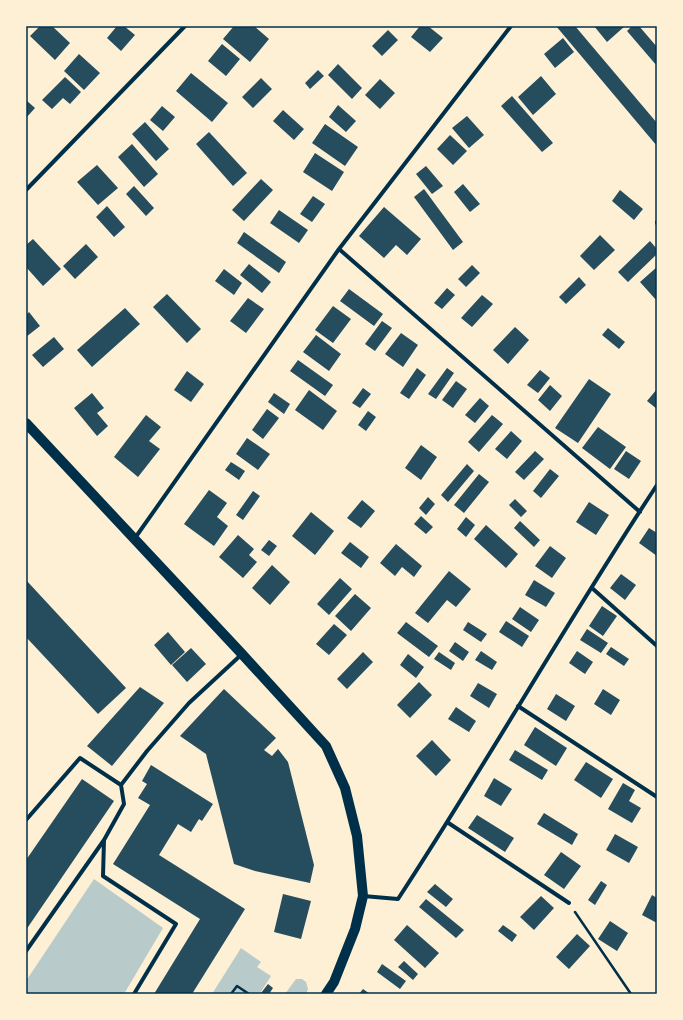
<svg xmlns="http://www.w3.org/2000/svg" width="683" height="1020" font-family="Literata,serif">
<rect width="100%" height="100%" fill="#fdf0d5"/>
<path fill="#b9caca" d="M94,879L163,928L124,994H26V981Z
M241,948L261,962L257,967L271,976L260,993L261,994H212Z
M296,979H302L306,982L308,989L306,994H285Z"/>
<path fill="#264d5e" d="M40,26H52L70,43L55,60L30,36Z
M117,26H124L135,35L121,51L107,38Z
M234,26H254L269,39L250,62L223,39Z
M420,26H428L443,38L430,52L411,37Z
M556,26H575L657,123V146Z
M594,26H625L607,42Z
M632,26H639L657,47V66L627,31Z
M388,30L398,40L382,56L372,46Z
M563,38L574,52L555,68L544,54Z
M222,44L240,59L226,76L208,61Z
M79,54L100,73L84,90L64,71Z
M338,64L362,88L352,99L328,75Z
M318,70L324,76L310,89L305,83Z
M191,73L228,103L212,122L176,91Z
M541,76L556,94L533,115L518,97Z
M65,77L81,92L70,104L63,98L52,109L42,100Z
M261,78L272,89L253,108L242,97Z
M380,79L395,93L380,109L365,95Z
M512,96L553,143L542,152L501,106Z
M26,100L35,108L26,118Z
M338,105L356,121L346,132L329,117Z
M162,106L175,117L163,131L150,120Z
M283,110L304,129L294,140L273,121Z
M467,116L484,135L469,148L452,128Z
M145,122L169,149L156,161L132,134Z
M325,124L358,147L345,166L312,143Z
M209,132L247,173L233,186L196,144Z
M450,135L467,151L453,165L437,149Z
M132,144L158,174L144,187L118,157Z
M315,153L344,172L332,191L303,172Z
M97,165L118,188L98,205L77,182Z
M426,166L443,186L432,194L416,174Z
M261,179L273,190L244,221L232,210Z
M463,184L480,204L470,212L454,192Z
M134,186L154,208L146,216L126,194Z
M424,189L463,242L453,250L414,197Z
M620,190L643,209L634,220L612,201Z
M313,196L325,204L312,222L300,214Z
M107,206L125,227L114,237L96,217Z
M384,207L421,239L407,255L396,245L384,258L359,236Z
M279,210L308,230L299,243L270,223Z
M244,232L286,262L279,273L237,243Z
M600,235L615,250L594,270L580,256Z
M33,239L61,269L43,286L26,267V245Z
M650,241L657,249V254L628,282L618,272Z
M86,244L98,257L75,279L63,266Z
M249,264L271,282L262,293L240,275Z
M472,265L480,273L466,287L458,279Z
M657,267V301L640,282Z
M224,269L242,283L234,295L215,281Z
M579,277L586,285L566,304L559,297Z
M447,288L455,295L442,309L434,303Z
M349,289L383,314L374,326L340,301Z
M167,294L201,329L187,343L153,307Z
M482,295L493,304L472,327L461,318Z
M248,298L264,309L246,333L230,321Z
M333,306L351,319L333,343L315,330Z
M125,308L140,324L92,367L77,350Z
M29,312L40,326L26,337V315Z
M382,321L392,328L375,351L365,344Z
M515,327L529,340L508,364L493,350Z
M608,328L625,342L619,349L602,335Z
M401,333L418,345L403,367L385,354Z
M316,335L341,354L329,371L303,352Z
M54,337L64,349L43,367L32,355Z
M298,360L333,385L325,396L290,371Z
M417,368L426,375L409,399L400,393Z
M447,368L454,373L436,399L428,394Z
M540,370L550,378L538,393L527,385Z
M187,371L204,384L191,402L174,390Z
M589,379L611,394L578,443L555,428Z
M456,381L467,389L453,408L442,400Z
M550,385L562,396L550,411L538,400Z
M363,388L371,394L360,408L352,403Z
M657,389V409L647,401Z
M309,390L337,411L323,430L295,410Z
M92,393L104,408L97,413L108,426L97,436L74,408Z
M274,393L290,404L284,414L268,402Z
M480,398L489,406L475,423L465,415Z
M267,409L279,418L263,439L252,430Z
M368,411L376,417L366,431L358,425Z
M146,415L161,427L149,441L160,449L138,477L114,457Z
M492,415L503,424L479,452L468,442Z
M598,427L626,447L610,469L582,448Z
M511,431L522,441L507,459L495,449Z
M247,438L270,454L258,470L236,454Z
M421,445L437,457L421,480L405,468Z
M535,451L544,459L524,480L515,472Z
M626,451L641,461L629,479L614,469Z
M231,462L245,471L239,480L225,470Z
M467,464L474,471L448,502L441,495Z
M550,469L559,476L541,498L533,491Z
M479,474L489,482L464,513L454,505Z
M209,490L227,503L217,517L228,526L214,546L184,524Z
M253,491L260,496L243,520L236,515Z
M428,497L435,504L426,515L419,508Z
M515,499L527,511L521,517L509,505Z
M362,500L375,511L361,528L347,518Z
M589,502L609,515L596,535L576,522Z
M311,512L334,531L315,555L292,536Z
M421,516L433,527L426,534L414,524Z
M466,517L475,525L466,537L457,529Z
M520,521L540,540L534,547L514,528Z
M486,525L518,554L506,568L474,539Z
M649,528L657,533V556L639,543Z
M238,535L254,549L249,555L257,562L243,578L219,557Z
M269,540L277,546L269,556L261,550Z
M350,542L369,557L361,568L341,553Z
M396,544L422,566L414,577L402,567L395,576L380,563Z
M550,546L566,558L552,578L535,566Z
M272,565L290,582L270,605L252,588Z
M449,571L471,589L456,607L447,600L428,623L415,613Z
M621,574L636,585L625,600L610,588Z
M340,578L352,589L329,615L317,604Z
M26,580L126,688L98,714L26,637Z
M534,580L555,593L546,607L525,595Z
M355,594L371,608L351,631L335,616Z
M602,606L617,616L603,636L589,626Z
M520,607L539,620L531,632L512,619Z
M506,621L529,636L522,647L499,632Z
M406,622L438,646L429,657L397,633Z
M468,622L487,634L481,642L463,630Z
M334,624L347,635L329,655L316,644Z
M587,629L608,643L601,653L580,640Z
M168,632L185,652L171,665L154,645Z
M455,642L469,652L463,661L449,651Z
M611,647L629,659L624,666L606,654Z
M191,648L206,664L187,682L172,665Z
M481,651L497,662L492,670L475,660Z
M577,651L593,662L585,674L569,663Z
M363,652L373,662L347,689L337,679Z
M439,652L455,663L451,670L434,659Z
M408,654L424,667L416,678L400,665Z
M419,682L432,695L410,718L397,705Z
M478,683L497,694L489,708L470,696Z
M140,687L164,703L112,766L87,746Z
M224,689L276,738L264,750L272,756L278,749L288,762L314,865L310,883L255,871L234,864L206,754L180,736Z
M603,689L620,700L611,715L594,704Z
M556,694L575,706L566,721L547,709Z
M456,707L476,721L469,732L448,719Z
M535,727L567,748L556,766L524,745Z
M432,740L451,760L436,776L416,756Z
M515,750L548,770L542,780L509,760Z
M586,762L613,779L601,798L574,780Z
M151,765L213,804L202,821L199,819L191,832L178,824L159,855L245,909L192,994H154L200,919L113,864L150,805L138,798L147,784L142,781Z
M494,778L512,789L501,806L484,796Z
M82,779L114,801L26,930V860Z
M623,783L635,790L629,801L641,808L632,823L608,809Z
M544,813L578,834L572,845L537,824Z
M477,815L514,838L505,852L468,828Z
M615,834L638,847L629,863L606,850Z
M561,852L581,866L564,889L544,875Z
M601,881L607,885L595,905L588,900Z
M435,884L453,899L446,907L427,892Z
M283,894L311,901L301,939L274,932Z
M652,895L657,898V923L642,915Z
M541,896L554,908L534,930L520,917Z
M426,899L464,930L456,938L419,907Z
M610,921L628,933L617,951L598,939Z
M407,925L439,953L425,968L394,940Z
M503,925L517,935L512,942L498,931Z
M577,934L590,946L569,969L556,957Z
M404,961L418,974L413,980L398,967Z
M382,964L406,981L400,989L377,972Z
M268,984L273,988L269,994H263L261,993Z
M363,989L370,994H359Z"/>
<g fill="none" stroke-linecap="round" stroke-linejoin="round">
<path stroke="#003049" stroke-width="2.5" d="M575,912L631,994
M231,994L237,986L249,994"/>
<path stroke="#003049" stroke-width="4" d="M26,190L185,26
M657,222V223
M339,249L640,512
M135,538L339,249L511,26
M592,588L657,646
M518,706L657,797
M26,820L80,758L121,785L147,751L189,703L242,654
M447,822L569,903
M104,840L103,876L176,924L134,994
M363,896L398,899C487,763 567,621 657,485
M26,951L104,840L124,804L121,785"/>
<path stroke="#003049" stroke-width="10" d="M26,423L242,654L326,746L345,788L357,836L363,896L355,929L334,982L326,994"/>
</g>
<rect width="683" height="1020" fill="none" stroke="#fdf0d5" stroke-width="54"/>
<rect x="27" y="27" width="629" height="966" fill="none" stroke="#003049" stroke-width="1.5"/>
</svg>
